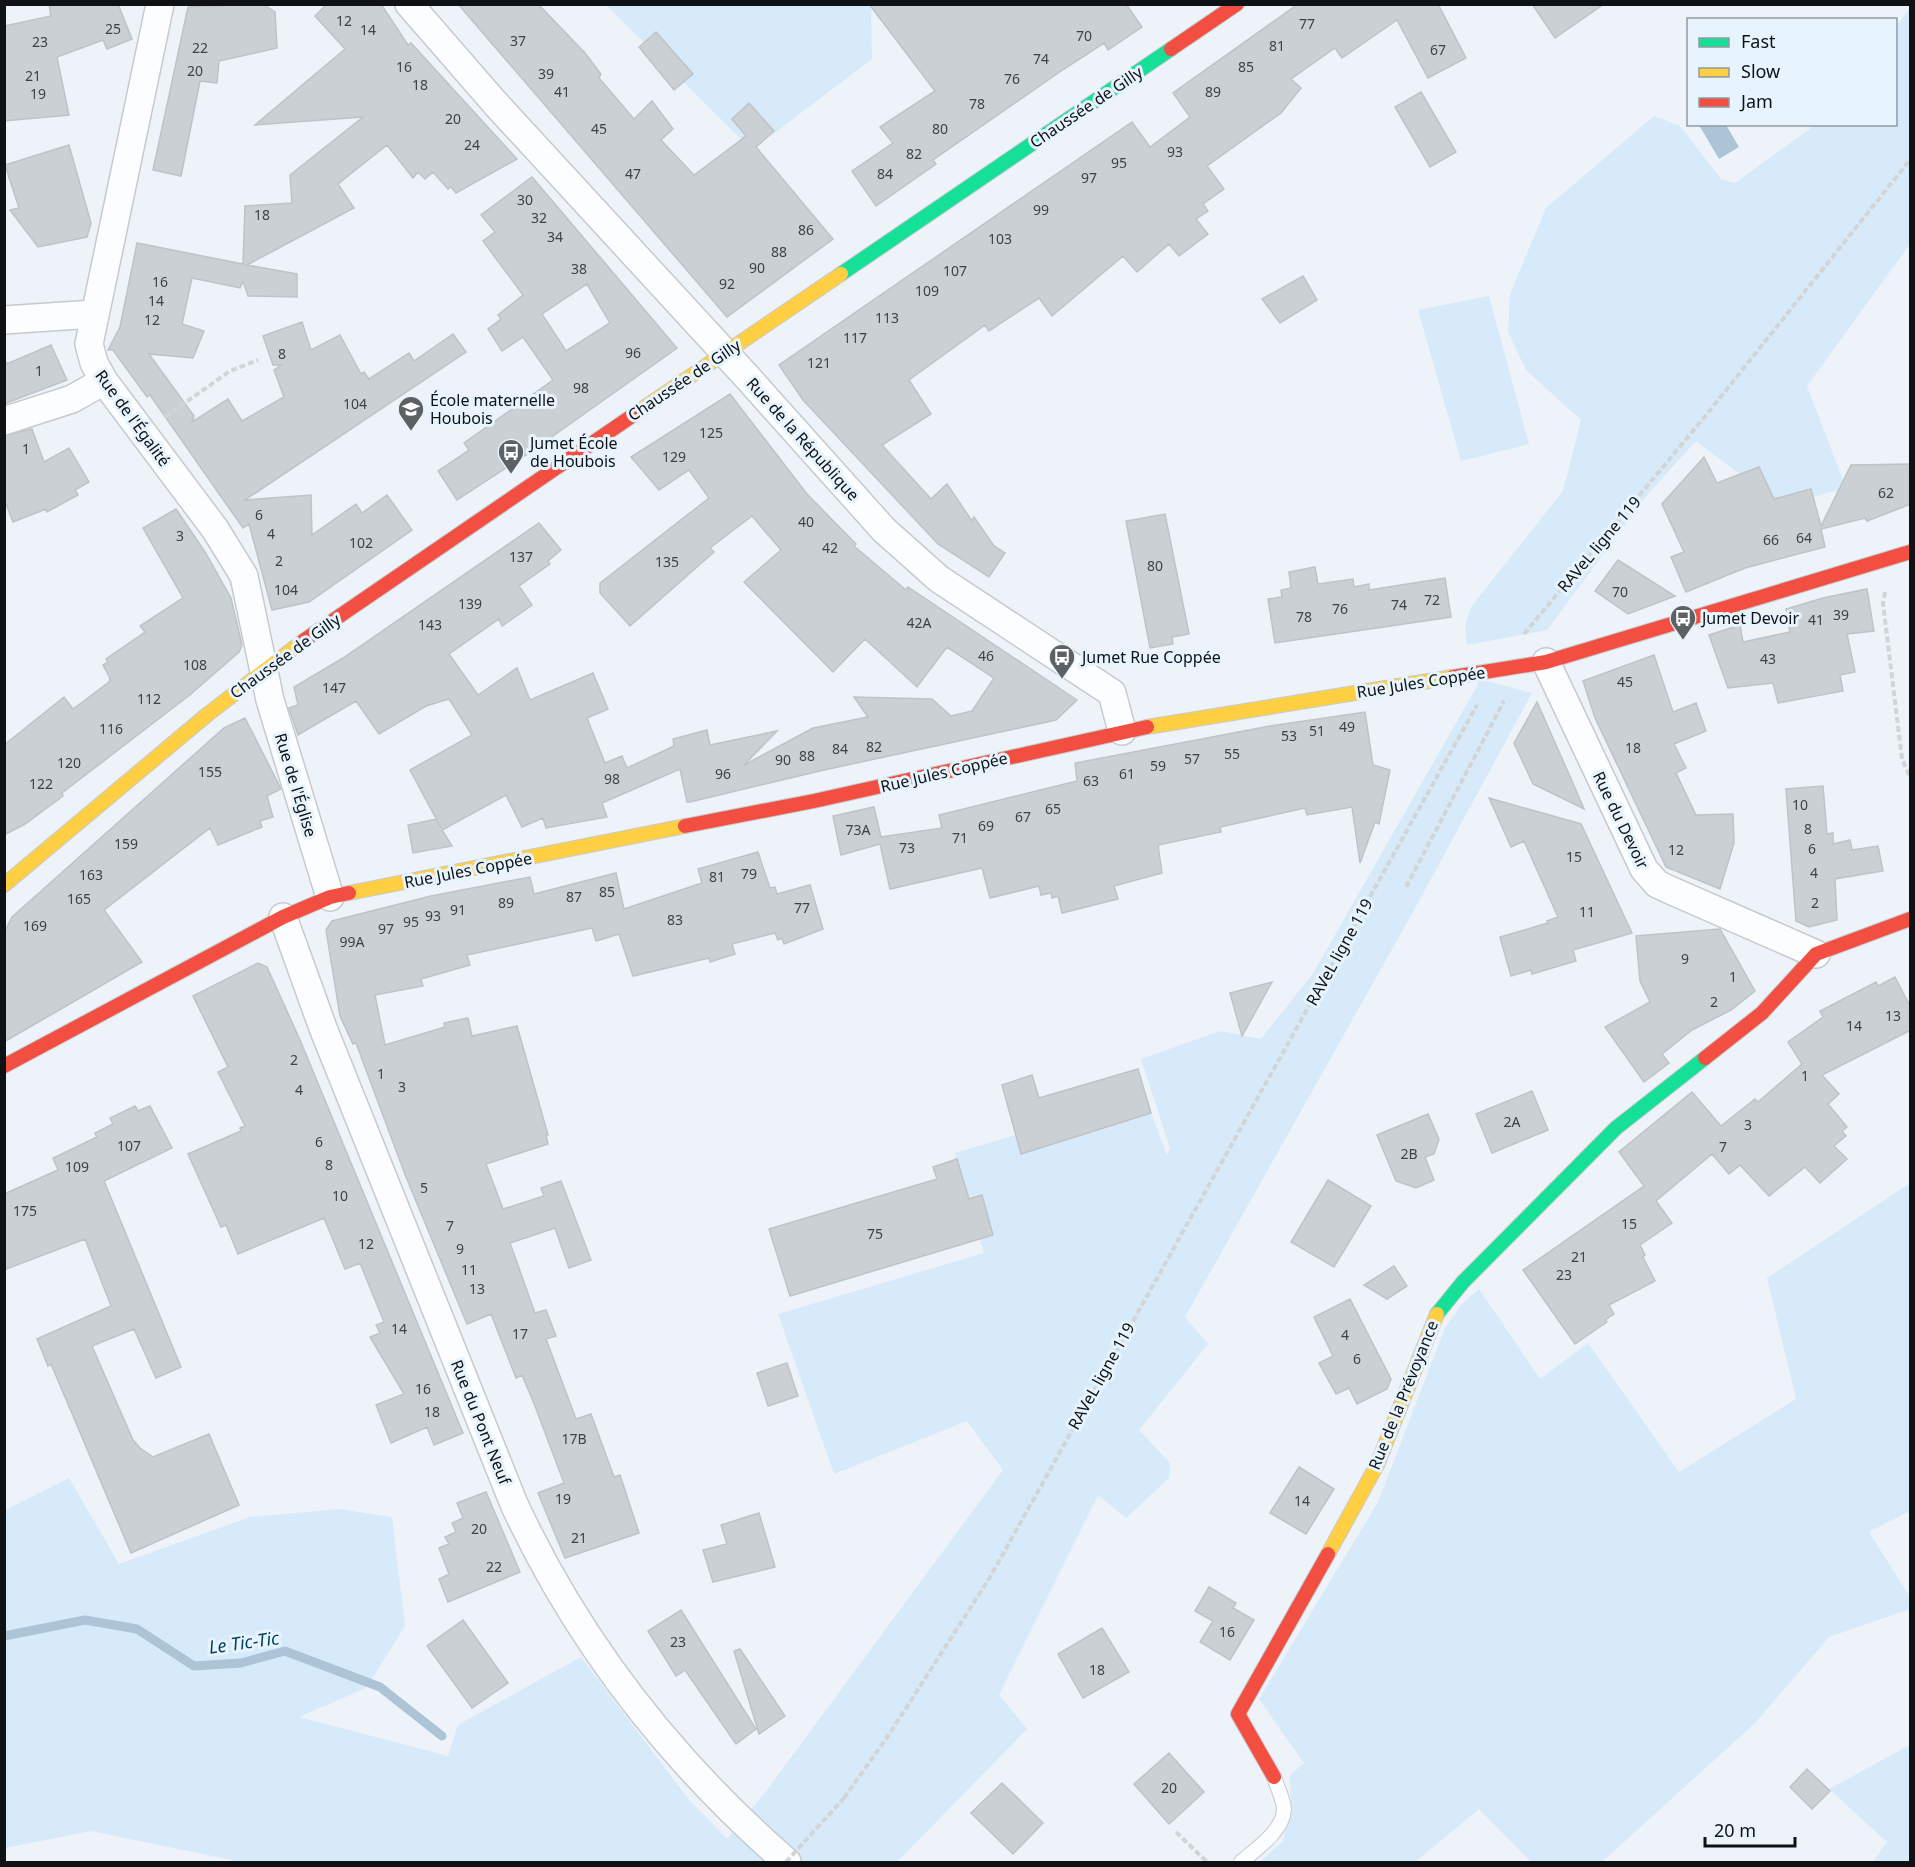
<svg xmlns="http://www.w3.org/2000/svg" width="1915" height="1867" font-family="'Noto Sans',sans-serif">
<rect width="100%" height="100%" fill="#edf3f8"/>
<path fill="#d6eaf9" d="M606,5H871L872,59L752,150Z
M1910,8V244L1807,386L1846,488L1771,508L1738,473L1696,441L1648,494L1547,630L1467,645L1465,626L1471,607L1563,491L1581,420L1526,370L1508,332L1510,294L1546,208L1654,116L1680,126L1721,179L1735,183L1815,125L1896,124V27Z
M1489,296L1529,444L1461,461L1418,310Z
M1479,679L1532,693L1413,912L1185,1317L1208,1344L1139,1430L1170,1463L1169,1478L1126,1518L1098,1495L999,1695L1027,1729L897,1862H232V1860L91,1831L5,1848V1510L69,1478L119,1564L250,1517L339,1509L392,1517L405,1626L366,1688L299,1717L448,1756L458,1725L581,1657L689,1800L727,1839L767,1790L1003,1470L967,1421L834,1474L778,1314L984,1253L955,1153L1015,1135L1022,1153L1151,1113L1167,1155L1170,1148L1141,1059L1220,1031L1261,1039L1314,972L1477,686Z
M1910,1183V1511L1869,1532L1910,1597V1609L1829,1637L1755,1723L1602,1862H1531L1479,1809L1415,1862H1260L1283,1841L1291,1807L1290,1775L1304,1763L1259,1699L1378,1502L1445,1328L1461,1305L1479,1289L1540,1379L1588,1343L1679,1472L1796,1399L1767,1278Z
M1910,1745V1862H1873L1887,1842L1829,1789Z"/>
<path fill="#acc4d6" d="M1699,125H1726L1739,147L1719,159Z"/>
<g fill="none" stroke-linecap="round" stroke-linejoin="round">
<path stroke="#acc4d6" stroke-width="9" d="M4,1636L85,1620L137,1629L194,1666L241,1663L285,1651L380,1687L442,1736"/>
</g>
<path fill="#cbd0d4" stroke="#bec3c7" stroke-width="1.5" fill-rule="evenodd" d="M49,4H118L132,39L107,49L103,40L57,57L69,115L4,121V26L51,16Z
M263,4L275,12L277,48L219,61L217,83L200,81L181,176L153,170L188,7Z
M327,4H381L408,45L411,43L517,159L456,193L451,187L448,189L433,172L425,179L418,172L413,178L387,145L338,184L354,208L247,265L297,274V297L248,296L243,281L240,288L192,278L182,324L204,331L193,358L149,354L194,416L192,422L228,399L242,421L284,397L274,370L281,365H273L263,336L302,322L311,350L340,335L361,374L364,372L369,379L409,353L414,361L453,334L466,352L245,500L311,495L312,535L356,504L362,513L387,495L412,530L309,602L272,610L249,524L243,528L150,395L147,397L113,350H108L120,327L137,243L243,264L245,206L292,203L290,175L363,117L255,125L345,49L315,16Z
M458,4H538L585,53L601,74L599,78L634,119L652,101L673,129L661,140L694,175L746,136L732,119L749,103L774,131L756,147L833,239L727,317Z
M869,4H1126L1142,27L1108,50L1104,43L1064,69L933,160L936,164L876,206L852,171L893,143L880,127L935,91Z
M1298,4H1438L1466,58L1428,78L1397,20L1342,58L1335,48L1291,79L1301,88L1281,113L1207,166L1224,189L1203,204L1208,211L1196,219L1208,234L1179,256L1169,244L1137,272L1123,256L1052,316L1039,298L989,331L985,325L909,380L931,414L882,445L931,499L947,484L972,521L974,517L994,546L1005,553L989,577L938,544L803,400L779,365L1132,122L1150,147L1190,117L1173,93Z
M1532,4H1604L1555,38Z
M656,32L693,74L674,90L639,47Z
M1421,92L1456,152L1430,167L1395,107Z
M69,145L91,223L87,237L38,247L10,210L19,208L5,165Z
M532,177L677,348L532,451L457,500L438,471L469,450L464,443L553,380L523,337L502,351L488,329L501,319L498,315L523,295L483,241L495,232L481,215ZM587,284L610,323L566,351L542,314Z
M1303,276L1317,300L1280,323L1262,299Z
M51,345L67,380L4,404V362L9,363Z
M730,394L807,494L856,544L854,546L906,590L908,587L1077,700L1056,720L824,770L690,802H687L680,769L602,803L607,817L546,828L543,818L522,827L506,795L442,830L452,846L413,853L408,825L436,819L441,828L410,770L472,735L449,699L426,706L379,734L356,701L298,735L289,708L298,705L294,687L343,658L539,523L561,550L548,561L550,564L519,586L532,605L502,626L499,619L449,654L478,695L517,668L530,700L593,673L608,709L587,718L605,763L622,756L627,768L674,746L673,739L707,730L710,745L777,731L744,765L813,728L868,717L854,697L932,699L951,716L972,711L994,678L947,647L917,687L865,639L833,672L744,582L781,550L752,516L710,548L714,552L630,626L600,593V583L709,498L689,470L659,490L631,457Z
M32,429L44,462L69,448L89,482L75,490L78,495L47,512L46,509L13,522L4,499V436Z
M1704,457L1717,483L1759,467L1774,499L1811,489L1821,526L1851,465L1911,464V504L1867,521L1865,518L1821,529L1825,547L1745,568L1686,592L1671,557L1684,552L1662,504Z
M176,509L205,552L231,598L242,645L239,652L191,694L62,793L63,796L25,824L4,835V745L64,697L73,709L109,682L110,678L103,665L108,662L106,659L145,632L140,626L183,598L143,528Z
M1165,514L1189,634L1172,637L1173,644L1150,648L1126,521Z
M1618,560L1675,596L1628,614L1595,591Z
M1315,567L1318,584L1353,579L1354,587L1369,584V590L1445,578L1451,617L1275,643L1268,599L1282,597L1281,590L1291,588L1289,572Z
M1867,589L1874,631L1847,634L1855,672L1840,675L1843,691L1778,703L1773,683L1728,688L1709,635L1740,625L1743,642L1790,632L1786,609L1823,598Z
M1654,655L1673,712L1696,703L1706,731L1674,744L1686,768L1676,773L1696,815L1733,814L1734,843L1720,889L1666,867L1595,718L1583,681Z
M1537,702L1572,781L1584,809L1533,784L1514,743Z
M1365,712L1373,765L1390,770L1379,824L1375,822L1360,863L1352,807L1307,815L1305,808L1220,827L1221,832L1158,845L1162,873L1114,886L1118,899L1062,913L1058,896L1052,898L1051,893L1041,895L1039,886L990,898L982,868L890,889L880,844L841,855L833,816L874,807L881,837L942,828L939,815L1077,781L1075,763L1270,726Z
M245,718L281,789L267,796L273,817L260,821L262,827L218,845L210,828L104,910L142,962L4,1042V933L12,917L224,728Z
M1823,786L1827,834L1833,833V844L1850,840L1852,850L1878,846L1883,871L1835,879L1837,920L1809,927L1796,921L1786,789Z
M1489,798L1581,824L1632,933L1573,950L1576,961L1532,974L1531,970L1511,976L1500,937L1548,923L1547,921L1558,917L1524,841L1511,847Z
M758,852L770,888L775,887L777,894L810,885L823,929L784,944L782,938L778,940L775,933L732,944L735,954L710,962L709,958L633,976L619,934L596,941L592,928L467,955L470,965L421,979L423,986L375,995L385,1045L445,1027L444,1023L468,1018L472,1036L517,1026L548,1135H546L548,1144L486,1164L503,1209L544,1196L541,1188L561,1181L591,1260L569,1268L555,1228L510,1243L535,1313L546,1310L556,1336L546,1339L576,1419L591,1414L614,1477L620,1475L639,1533L565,1558L538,1493L564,1483L535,1406L522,1375L516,1378L491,1314L467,1324L406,1177L356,1043L353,1044L340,1016L326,930L332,921L431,896L530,877L534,894L616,873L624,909L702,883L698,869Z
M1720,929L1755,991L1731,1010L1692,1030L1662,1054L1669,1063L1644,1082L1605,1027L1650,1002L1640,981L1636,936Z
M258,963L267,967L300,1040L463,1433L434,1445L427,1427L391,1443L376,1405L404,1394L370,1337L380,1333L376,1325L384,1322L360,1263L345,1269L324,1218L238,1254L226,1225L221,1227L188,1154L241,1131L240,1128L245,1126L218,1072L228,1067L193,996Z
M1895,977L1911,1008V1030L1822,1075L1839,1094L1828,1104L1847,1127L1842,1131L1846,1136L1834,1146L1847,1159L1820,1183L1805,1167L1769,1196L1740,1165L1729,1174L1712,1154L1656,1201L1672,1223L1640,1245L1645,1255L1643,1257L1655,1281L1609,1305L1614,1314L1605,1320L1607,1322L1575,1344L1523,1270L1644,1186L1619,1152L1692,1092L1721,1126L1755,1099L1758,1102L1802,1064L1788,1042L1823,1017L1820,1011L1876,982L1878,986Z
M1272,982L1242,1036L1230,993Z
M1138,1069L1151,1113L1021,1154L1002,1085L1032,1075L1039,1098Z
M1532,1091L1548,1130L1492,1153L1476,1114Z
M135,1106L138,1111L150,1106L172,1148L104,1181L181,1367L156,1378L134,1329L92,1346L133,1440L140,1448L153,1457L209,1434L239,1505L131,1553L51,1364L48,1366L37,1339L111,1306L85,1239L4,1270V1194L58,1170L53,1158L97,1137L95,1133L113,1124L110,1118Z
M1428,1114L1439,1139L1434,1154L1425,1157L1434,1180L1416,1188L1396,1181L1377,1135Z
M957,1159L969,1199L982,1195L993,1235L790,1296L769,1229L937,1179L933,1167Z
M1328,1180L1371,1206L1334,1267L1291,1242Z
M1394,1266L1407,1286L1387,1299L1364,1285Z
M1350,1299L1391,1379L1387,1389L1357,1404L1349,1388L1336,1394L1319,1363L1333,1356L1314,1317Z
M787,1363L798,1396L768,1406L757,1373Z
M1299,1467L1334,1489L1306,1534L1270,1513Z
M486,1492L520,1572L448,1602L439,1579L449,1574L439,1548L449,1544L445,1537L456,1532L452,1523L463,1518L457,1503Z
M759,1513L775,1567L713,1582L703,1550L727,1544L721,1525Z
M1209,1587L1236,1603L1233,1608L1254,1620L1230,1660L1200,1642L1213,1621L1195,1611Z
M681,1610L756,1729L736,1744L685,1670L676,1676L648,1631Z
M463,1620L508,1683L472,1708L427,1646Z
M1102,1628L1129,1672L1083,1698L1058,1654Z
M740,1649L785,1716L759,1734L734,1651Z
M1169,1753L1204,1792L1169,1824L1134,1784Z
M1807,1769L1830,1791L1812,1809L1790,1787Z
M1002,1783L1043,1823L1013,1854L971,1813Z"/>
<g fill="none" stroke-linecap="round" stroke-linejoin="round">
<g stroke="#c6cace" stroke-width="16">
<path id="lane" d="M1241,1862C1255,1850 1283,1831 1284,1810C1284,1800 1277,1787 1274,1777"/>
</g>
<g stroke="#c6cace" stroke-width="30">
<path id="street" d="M160,4L89,344L94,363L104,381L215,529L244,576L270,700L330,897
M409,4L495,103L748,378L884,530L939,579L1112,693L1122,731
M4,320L94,314
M4,421L72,399L104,381
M1546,662L1644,869L1657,884L1670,890L1816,954
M283,917L323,1028L514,1504C578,1642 672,1762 787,1862"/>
</g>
<g stroke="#c6cace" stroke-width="16">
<path id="fast" d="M841,274L1171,49
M1437,1314L1463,1282L1616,1128L1705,1058"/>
</g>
<g stroke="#c6cace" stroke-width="16">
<path id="slow" d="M632,416L841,274
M1147,727L1453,677
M4,885L208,714L303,641
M349,893L685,826
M1328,1554L1377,1465L1437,1314"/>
</g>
<g stroke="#c6cace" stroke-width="16">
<path id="jam" d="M1171,49L1237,4
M303,641L632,416
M1453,677L1546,662L1910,552
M685,826L814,801L1147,727
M1705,1058L1762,1013L1816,954L1910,919
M4,1066L283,917L330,897L349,893
M1274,1777L1238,1714L1328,1554"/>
</g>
<path stroke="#d2d4d5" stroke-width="4" stroke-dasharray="6 3" stroke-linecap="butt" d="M165,417L230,371L258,360
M1885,592L1883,603L1902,759L1910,777
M1524,634L1707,414L1910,160
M1406,887L1504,701
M844,1798L886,1739L989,1579L1477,705
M1176,1832L1207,1862"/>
<use href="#lane" stroke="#fcfdfe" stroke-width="14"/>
<use href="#street" stroke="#fcfdfe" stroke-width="27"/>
<use href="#fast" stroke="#16e098" stroke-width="14"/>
<use href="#slow" stroke="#ffcf43" stroke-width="14"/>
<use href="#jam" stroke="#f24e42" stroke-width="14"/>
<path stroke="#d2d4d5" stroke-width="4" stroke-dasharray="6 3" stroke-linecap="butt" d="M786,1862L844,1798"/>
</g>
<defs>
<g id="school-pin" transform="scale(1.35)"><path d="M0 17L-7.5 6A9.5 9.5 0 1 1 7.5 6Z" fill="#5c6164" stroke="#e8f4fd"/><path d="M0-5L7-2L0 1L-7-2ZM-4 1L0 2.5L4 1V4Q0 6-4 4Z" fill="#fff"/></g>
<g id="bus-pin" transform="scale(1.35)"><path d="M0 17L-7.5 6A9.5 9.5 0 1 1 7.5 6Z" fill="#5c6164" stroke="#e8f4fd"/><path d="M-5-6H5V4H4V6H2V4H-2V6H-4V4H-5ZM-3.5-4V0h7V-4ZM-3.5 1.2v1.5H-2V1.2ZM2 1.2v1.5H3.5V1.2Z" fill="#fff"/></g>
</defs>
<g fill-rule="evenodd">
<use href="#school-pin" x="411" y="409"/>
<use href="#bus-pin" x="511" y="452"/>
<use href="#bus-pin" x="1683" y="618"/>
<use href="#bus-pin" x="1062" y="657"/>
</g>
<g text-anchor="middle" stroke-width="6" stroke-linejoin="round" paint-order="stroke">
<g font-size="14" fill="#3d4245">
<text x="344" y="26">12</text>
<text x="1307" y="29">77</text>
<text x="113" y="34">25</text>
<text x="368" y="35">14</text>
<text x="1084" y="41">70</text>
<text x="518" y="46">37</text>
<text x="40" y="47">23</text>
<text x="1277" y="51">81</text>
<text x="200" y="53">22</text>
<text x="1438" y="55">67</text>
<text x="1041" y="64">74</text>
<text x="404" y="72">16</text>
<text x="1246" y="72">85</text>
<text x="195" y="76">20</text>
<text x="546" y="79">39</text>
<text x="33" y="81">21</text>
<text x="1012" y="84">76</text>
<text x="420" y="90">18</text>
<text x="562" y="97">41</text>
<text x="1213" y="97">89</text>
<text x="38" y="99">19</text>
<text x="977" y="109">78</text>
<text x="453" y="124">20</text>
<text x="599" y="134">45</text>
<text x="940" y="134">80</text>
<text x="472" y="150">24</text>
<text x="1175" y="157">93</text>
<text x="914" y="159">82</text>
<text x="1119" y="168">95</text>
<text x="633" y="179">47</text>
<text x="885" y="179">84</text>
<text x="1089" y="183">97</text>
<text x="525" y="205">30</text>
<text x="1041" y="215">99</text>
<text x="262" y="220">18</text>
<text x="539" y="223">32</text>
<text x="806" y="235">86</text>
<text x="555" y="242">34</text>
<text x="1000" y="244">103</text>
<text x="779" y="257">88</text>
<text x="757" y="273">90</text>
<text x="579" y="274">38</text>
<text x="955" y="276">107</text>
<text x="160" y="287">16</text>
<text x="727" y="289">92</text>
<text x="927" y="296">109</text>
<text x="156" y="306">14</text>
<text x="887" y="323">113</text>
<text x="152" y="325">12</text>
<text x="855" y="343">117</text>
<text x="633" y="358">96</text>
<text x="282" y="359">8</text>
<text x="819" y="368">121</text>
<text x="39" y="376">1</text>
<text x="581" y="393">98</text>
<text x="355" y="409">104</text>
<text x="711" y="438">125</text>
<text x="26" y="454">1</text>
<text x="674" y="462">129</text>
<text x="1886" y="498">62</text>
<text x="259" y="520">6</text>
<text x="806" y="527">40</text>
<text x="271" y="539">4</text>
<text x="180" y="541">3</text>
<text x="1804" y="543">64</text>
<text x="1771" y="545">66</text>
<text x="361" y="548">102</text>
<text x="830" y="553">42</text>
<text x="521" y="562">137</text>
<text x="279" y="566">2</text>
<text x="667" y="567">135</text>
<text x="1155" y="571">80</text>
<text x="286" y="595">104</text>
<text x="1620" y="597">70</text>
<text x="1432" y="605">72</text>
<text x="470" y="609">139</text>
<text x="1399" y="610">74</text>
<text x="1340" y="614">76</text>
<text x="1841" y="620">39</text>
<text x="1304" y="622">78</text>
<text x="1816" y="625">41</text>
<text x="919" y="628">42A</text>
<text x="430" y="630">143</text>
<text x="986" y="661">46</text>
<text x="1768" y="664">43</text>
<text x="195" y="670">108</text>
<text x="1625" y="687">45</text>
<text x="334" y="693">147</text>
<text x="149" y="704">112</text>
<text x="1347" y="732">49</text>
<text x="111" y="734">116</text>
<text x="1317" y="736">51</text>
<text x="1289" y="741">53</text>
<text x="874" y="752">82</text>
<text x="1633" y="753">18</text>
<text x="840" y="754">84</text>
<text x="1232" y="759">55</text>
<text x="807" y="761">88</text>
<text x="1192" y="764">57</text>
<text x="783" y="765">90</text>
<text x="69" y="768">120</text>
<text x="1158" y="771">59</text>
<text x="210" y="777">155</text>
<text x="723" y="779">96</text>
<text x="1127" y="779">61</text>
<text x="612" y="784">98</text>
<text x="1091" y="786">63</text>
<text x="41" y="789">122</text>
<text x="1800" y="810">10</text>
<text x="1053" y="814">65</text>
<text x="1023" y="822">67</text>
<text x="986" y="831">69</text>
<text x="1808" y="834">8</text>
<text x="858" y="835">73A</text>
<text x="960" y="843">71</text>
<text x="126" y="849">159</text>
<text x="907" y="853">73</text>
<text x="1812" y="854">6</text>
<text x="1676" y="855">12</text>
<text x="1574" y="862">15</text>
<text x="1814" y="878">4</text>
<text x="749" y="879">79</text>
<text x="91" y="880">163</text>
<text x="717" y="882">81</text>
<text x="607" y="897">85</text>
<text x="574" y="902">87</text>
<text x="79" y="904">165</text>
<text x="506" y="908">89</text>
<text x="1815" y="908">2</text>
<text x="802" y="913">77</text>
<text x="458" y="915">91</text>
<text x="1587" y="917">11</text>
<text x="433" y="921">93</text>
<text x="675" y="925">83</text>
<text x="411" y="927">95</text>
<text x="35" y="931">169</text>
<text x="386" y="934">97</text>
<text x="352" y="947">99A</text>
<text x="1685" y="964">9</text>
<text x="1733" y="982">1</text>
<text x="1714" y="1007">2</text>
<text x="1893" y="1021">13</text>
<text x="1854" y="1031">14</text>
<text x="294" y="1065">2</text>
<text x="381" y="1079">1</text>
<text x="1805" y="1081">1</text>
<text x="402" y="1092">3</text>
<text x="299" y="1095">4</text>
<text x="1512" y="1127">2A</text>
<text x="1748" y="1130">3</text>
<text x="319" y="1147">6</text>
<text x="129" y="1151">107</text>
<text x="1723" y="1152">7</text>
<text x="1409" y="1159">2B</text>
<text x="329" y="1170">8</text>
<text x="77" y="1172">109</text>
<text x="424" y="1193">5</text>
<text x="340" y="1201">10</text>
<text x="25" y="1216">175</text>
<text x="1629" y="1229">15</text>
<text x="450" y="1231">7</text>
<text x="875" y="1239">75</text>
<text x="366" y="1249">12</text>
<text x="460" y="1254">9</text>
<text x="1579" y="1262">21</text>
<text x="469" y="1275">11</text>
<text x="1564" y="1280">23</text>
<text x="477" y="1294">13</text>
<text x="399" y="1334">14</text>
<text x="520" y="1339">17</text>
<text x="1345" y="1340">4</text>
<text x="1357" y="1364">6</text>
<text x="423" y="1394">16</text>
<text x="432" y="1417">18</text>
<text x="574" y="1444">17B</text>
<text x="563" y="1504">19</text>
<text x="1302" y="1506">14</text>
<text x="479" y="1534">20</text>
<text x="579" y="1543">21</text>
<text x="494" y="1572">22</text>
<text x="1227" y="1637">16</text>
<text x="678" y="1647">23</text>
<text x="1097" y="1675">18</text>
<text x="1169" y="1793">20</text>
</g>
<g font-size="16" fill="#0e1215" stroke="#e8f4fd">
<text transform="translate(1086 107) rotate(-34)" y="6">Chaussée de Gilly</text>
<text transform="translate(684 380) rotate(-34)" y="6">Chaussée de Gilly</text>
<text transform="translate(133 418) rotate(54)" y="6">Rue de l'Égalité</text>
<text transform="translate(803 439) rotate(48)" y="6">Rue de la République</text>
<text transform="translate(1599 544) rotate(-50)" y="6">RAVeL ligne 119</text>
<text transform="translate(285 656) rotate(-36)" y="6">Chaussée de Gilly</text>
<text transform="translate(1421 682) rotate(-9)" y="6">Rue Jules Coppée</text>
<text transform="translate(944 772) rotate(-13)" y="6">Rue Jules Coppée</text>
<text transform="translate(296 785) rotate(73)" y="6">Rue de l'Église</text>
<text transform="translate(1621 820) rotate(64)" y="6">Rue du Devoir</text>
<text transform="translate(468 870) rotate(-11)" y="6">Rue Jules Coppée</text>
<text transform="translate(1339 952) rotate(-61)" y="6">RAVeL ligne 119</text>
<text transform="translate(1101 1376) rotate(-61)" y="6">RAVeL ligne 119</text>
<text transform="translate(1403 1395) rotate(-68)" y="6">Rue de la Prévoyance</text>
<text transform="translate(481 1422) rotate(68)" y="6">Rue du Pont Neuf</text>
</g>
<g font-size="16" fill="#0e1215" stroke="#e8f4fd" text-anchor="start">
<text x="430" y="406">École maternelle<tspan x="430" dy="18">Houbois</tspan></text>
<text x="530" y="449">Jumet École<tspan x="530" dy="18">de Houbois</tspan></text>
<text x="1702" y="624">Jumet Devoir</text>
<text x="1082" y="663">Jumet Rue Coppée</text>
</g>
<g font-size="18" font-style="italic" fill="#054061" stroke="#e8f4fd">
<text transform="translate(244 1643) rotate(-8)" y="6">Le Tic-Tic</text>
</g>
</g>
<rect width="1915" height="1867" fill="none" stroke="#0e1215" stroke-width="12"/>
<rect x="1687" y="18" width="210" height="108" fill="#e8f4fd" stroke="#919aa0" stroke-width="1.5"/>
<rect x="1699" y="38" width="30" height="9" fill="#16e098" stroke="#919aa0" stroke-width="1.5"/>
<text x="1741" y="48" font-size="18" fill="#0e1215">Fast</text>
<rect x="1699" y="68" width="30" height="9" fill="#ffcf43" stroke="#919aa0" stroke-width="1.5"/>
<text x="1741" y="78" font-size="18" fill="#0e1215">Slow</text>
<rect x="1699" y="98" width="30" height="9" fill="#f24e42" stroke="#919aa0" stroke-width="1.5"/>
<text x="1741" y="108" font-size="18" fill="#0e1215">Jam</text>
<path d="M1705 1837v9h90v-9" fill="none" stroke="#0e1215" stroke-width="3"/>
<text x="1714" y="1837" font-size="18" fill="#0e1215" stroke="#e8f4fd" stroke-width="4.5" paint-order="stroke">20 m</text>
</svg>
